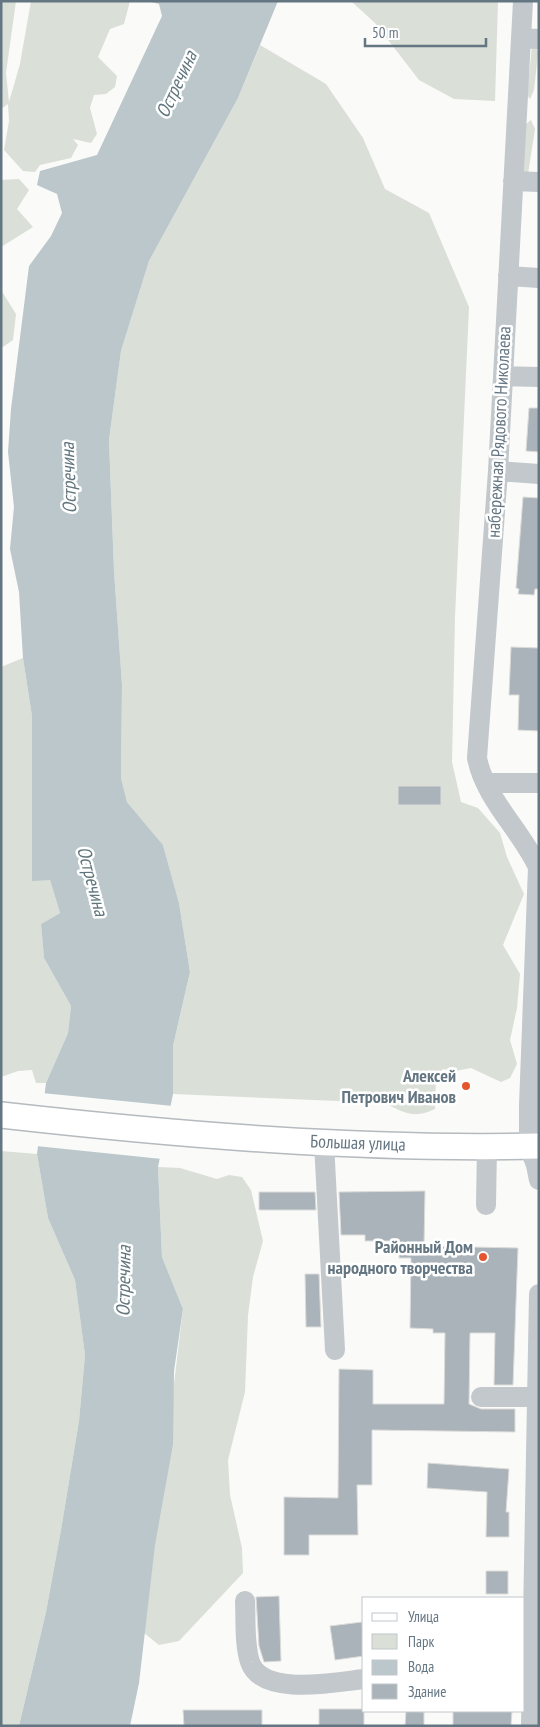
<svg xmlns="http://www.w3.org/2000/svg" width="540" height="1727" font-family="'PT Sans Narrow',sans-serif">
<rect width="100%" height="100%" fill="#fafaf8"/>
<path fill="#dadfd7" d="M1,1H16L6,73L9,102L20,64L31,1H130L124,24L110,29L98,57L117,76L115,87L106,94L94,95L90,108L97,134L91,143L73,139L78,145L71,158L40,165L35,172L23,171L4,150L9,121L8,104L1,109Z
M346,1H498L495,101L454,99L419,80L375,23L352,2Z
M260,45L326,84L363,138L385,189L429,213L469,307L455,617L452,762L461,802L478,808L500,833L507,857L524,894L503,945L520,974L517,1008L510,1040L517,1064L510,1078L501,1082L471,1068L455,1071L443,1069L436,1075L435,1109C414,1119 404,1113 385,1103L173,1094V1046L190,972L179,903L163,845L127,802L121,778L122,685L114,571L109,440L121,351L149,261L238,98Z
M532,46L537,49L538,54L534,90L530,99L527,95Z
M531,120L535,129L528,174L524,172L525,125Z
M19,179L29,190L17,209L33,227L1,247V180Z
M1,290L16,314L13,340L3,347L1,345Z
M23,658L32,716V880H50L60,913L41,924L44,958L71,1006L68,1033L46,1083H36L32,1070L18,1071L1,1077V667Z
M1,1151L37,1154L48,1218L75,1280L85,1355L79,1421L61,1530L46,1612L19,1726H1Z
M158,1167L180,1168L217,1179L229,1175L242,1177L251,1190L263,1241L253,1277L248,1315L245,1392L228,1460L230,1495L242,1548L243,1573L179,1641L159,1645L144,1633L183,1309L162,1257Z"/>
<path fill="#bbc7cb" d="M148,1H278L238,98L149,261L121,351L109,440L114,571L122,685L121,778L127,802L163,845L179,903L190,972L173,1046V1094L158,1167L162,1257L183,1309L174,1371L173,1444L155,1545L139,1683L130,1726H19L46,1612L61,1530L79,1421L85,1355L75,1280L48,1218L37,1154L46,1083L68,1033L71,1006L44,958L41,924L60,913L50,880L32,881V716L23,658L19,592L10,549L14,507L8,452L11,409L29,266L51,236L62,213L57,194L37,185L40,171L97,155L162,16L159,4Z"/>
<path fill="#fafaf8" d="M42,1093L173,1106L162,1159L36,1146Z"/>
<path fill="#aab3b9" stroke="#dcdcda" d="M529,408H539V452L526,451Z
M523,497L539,498V589H535L534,595L518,594L519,589L516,588Z
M511,647L539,648V731L518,730L519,695H509Z
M398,786H441V805H398Z
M425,1191L424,1246L518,1248L513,1385H494L495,1333H470L469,1404L481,1409H515V1432L372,1430V1485H357L358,1535H309V1555H284V1497L338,1498L339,1369L373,1370V1404H444L445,1333H433V1329L410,1328L411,1258H399L400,1241H365V1235H341L339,1192Z
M259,1192H315L316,1210H259Z
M305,1274H319L321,1327H306Z
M428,1463L509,1469L506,1512H509V1537H486L487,1492L427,1488Z
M486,1571H508V1594H486Z
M279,1596L281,1661L264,1662L259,1646L256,1597Z
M362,1622L364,1656L335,1660L330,1626Z
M319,1709H364V1726H319Z
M183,1710H262V1726H184Z
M406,1711L424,1712V1726H405Z
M453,1711H512L511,1726H453Z"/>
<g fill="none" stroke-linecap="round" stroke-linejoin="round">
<g stroke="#b5babe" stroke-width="28">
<path id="major" d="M1,1115C179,1135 360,1150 539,1146"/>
</g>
<path stroke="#c3c8cc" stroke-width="20" d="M523,1L498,471L477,758C485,799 521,830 538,867L529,1106V1147L536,1165L539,1180
M521,38L539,39
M513,181L539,182
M508,276L539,278
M503,376L539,377
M498,471L539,474
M486,783H539
M324,1143L335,1350
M486,1205L487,1146
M481,1397H538
M245,1601C246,1620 244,1643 250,1662C262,1697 336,1682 364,1679
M531,1726L539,1294"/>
<use href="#major" stroke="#fff" stroke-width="25"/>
</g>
<g fill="#e4572e" stroke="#fff" stroke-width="2">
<circle cx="466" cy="1086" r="5"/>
<circle cx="483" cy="1257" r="5"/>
</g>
<g text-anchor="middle" stroke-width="5" stroke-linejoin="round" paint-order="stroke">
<g font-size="18" fill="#657683" stroke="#fff">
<text transform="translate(499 432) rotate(-87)" y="6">набережная Рядового Николаева</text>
<text transform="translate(358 1143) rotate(2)" y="6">Большая улица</text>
</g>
<g font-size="18" font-weight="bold" fill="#657683" stroke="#fff" text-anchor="end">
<text x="456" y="1082">Алексей<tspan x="456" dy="21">Петрович Иванов</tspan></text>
<text x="473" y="1253">Районный Дом<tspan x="473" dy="21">народного творчества</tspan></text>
</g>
<g font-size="19" font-style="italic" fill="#60757c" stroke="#fff">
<text transform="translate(176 84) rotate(-65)" y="7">Остречина</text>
<text transform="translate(68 478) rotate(-92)" y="7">Остречина</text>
<text transform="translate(93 881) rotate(75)" y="7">Остречина</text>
<text transform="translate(123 1281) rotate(-89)" y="7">Остречина</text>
</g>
</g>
<rect width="540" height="1727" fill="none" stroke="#657683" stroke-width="5"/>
<rect x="362" y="1597" width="162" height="115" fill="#ffffff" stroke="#c1c8cd"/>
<rect x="372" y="1613" width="25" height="8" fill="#ffffff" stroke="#c1c8cd"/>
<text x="408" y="1622" font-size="15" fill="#657683">Улица</text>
<rect x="372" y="1634" width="25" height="15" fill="#dadfd7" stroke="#c1c8cd"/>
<text x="408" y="1647" font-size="15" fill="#657683">Парк</text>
<rect x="372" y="1660" width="25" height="15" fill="#bbc7cb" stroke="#c1c8cd"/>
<text x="408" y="1672" font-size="15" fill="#657683">Вода</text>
<rect x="372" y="1684" width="25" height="15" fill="#aab3b9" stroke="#c1c8cd"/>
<text x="408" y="1697" font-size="15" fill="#657683">Здание</text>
<path d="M365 38v8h121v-8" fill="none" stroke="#657683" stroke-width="2.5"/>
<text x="372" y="38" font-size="15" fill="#657683" stroke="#ffffff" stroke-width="4" paint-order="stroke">50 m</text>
</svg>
